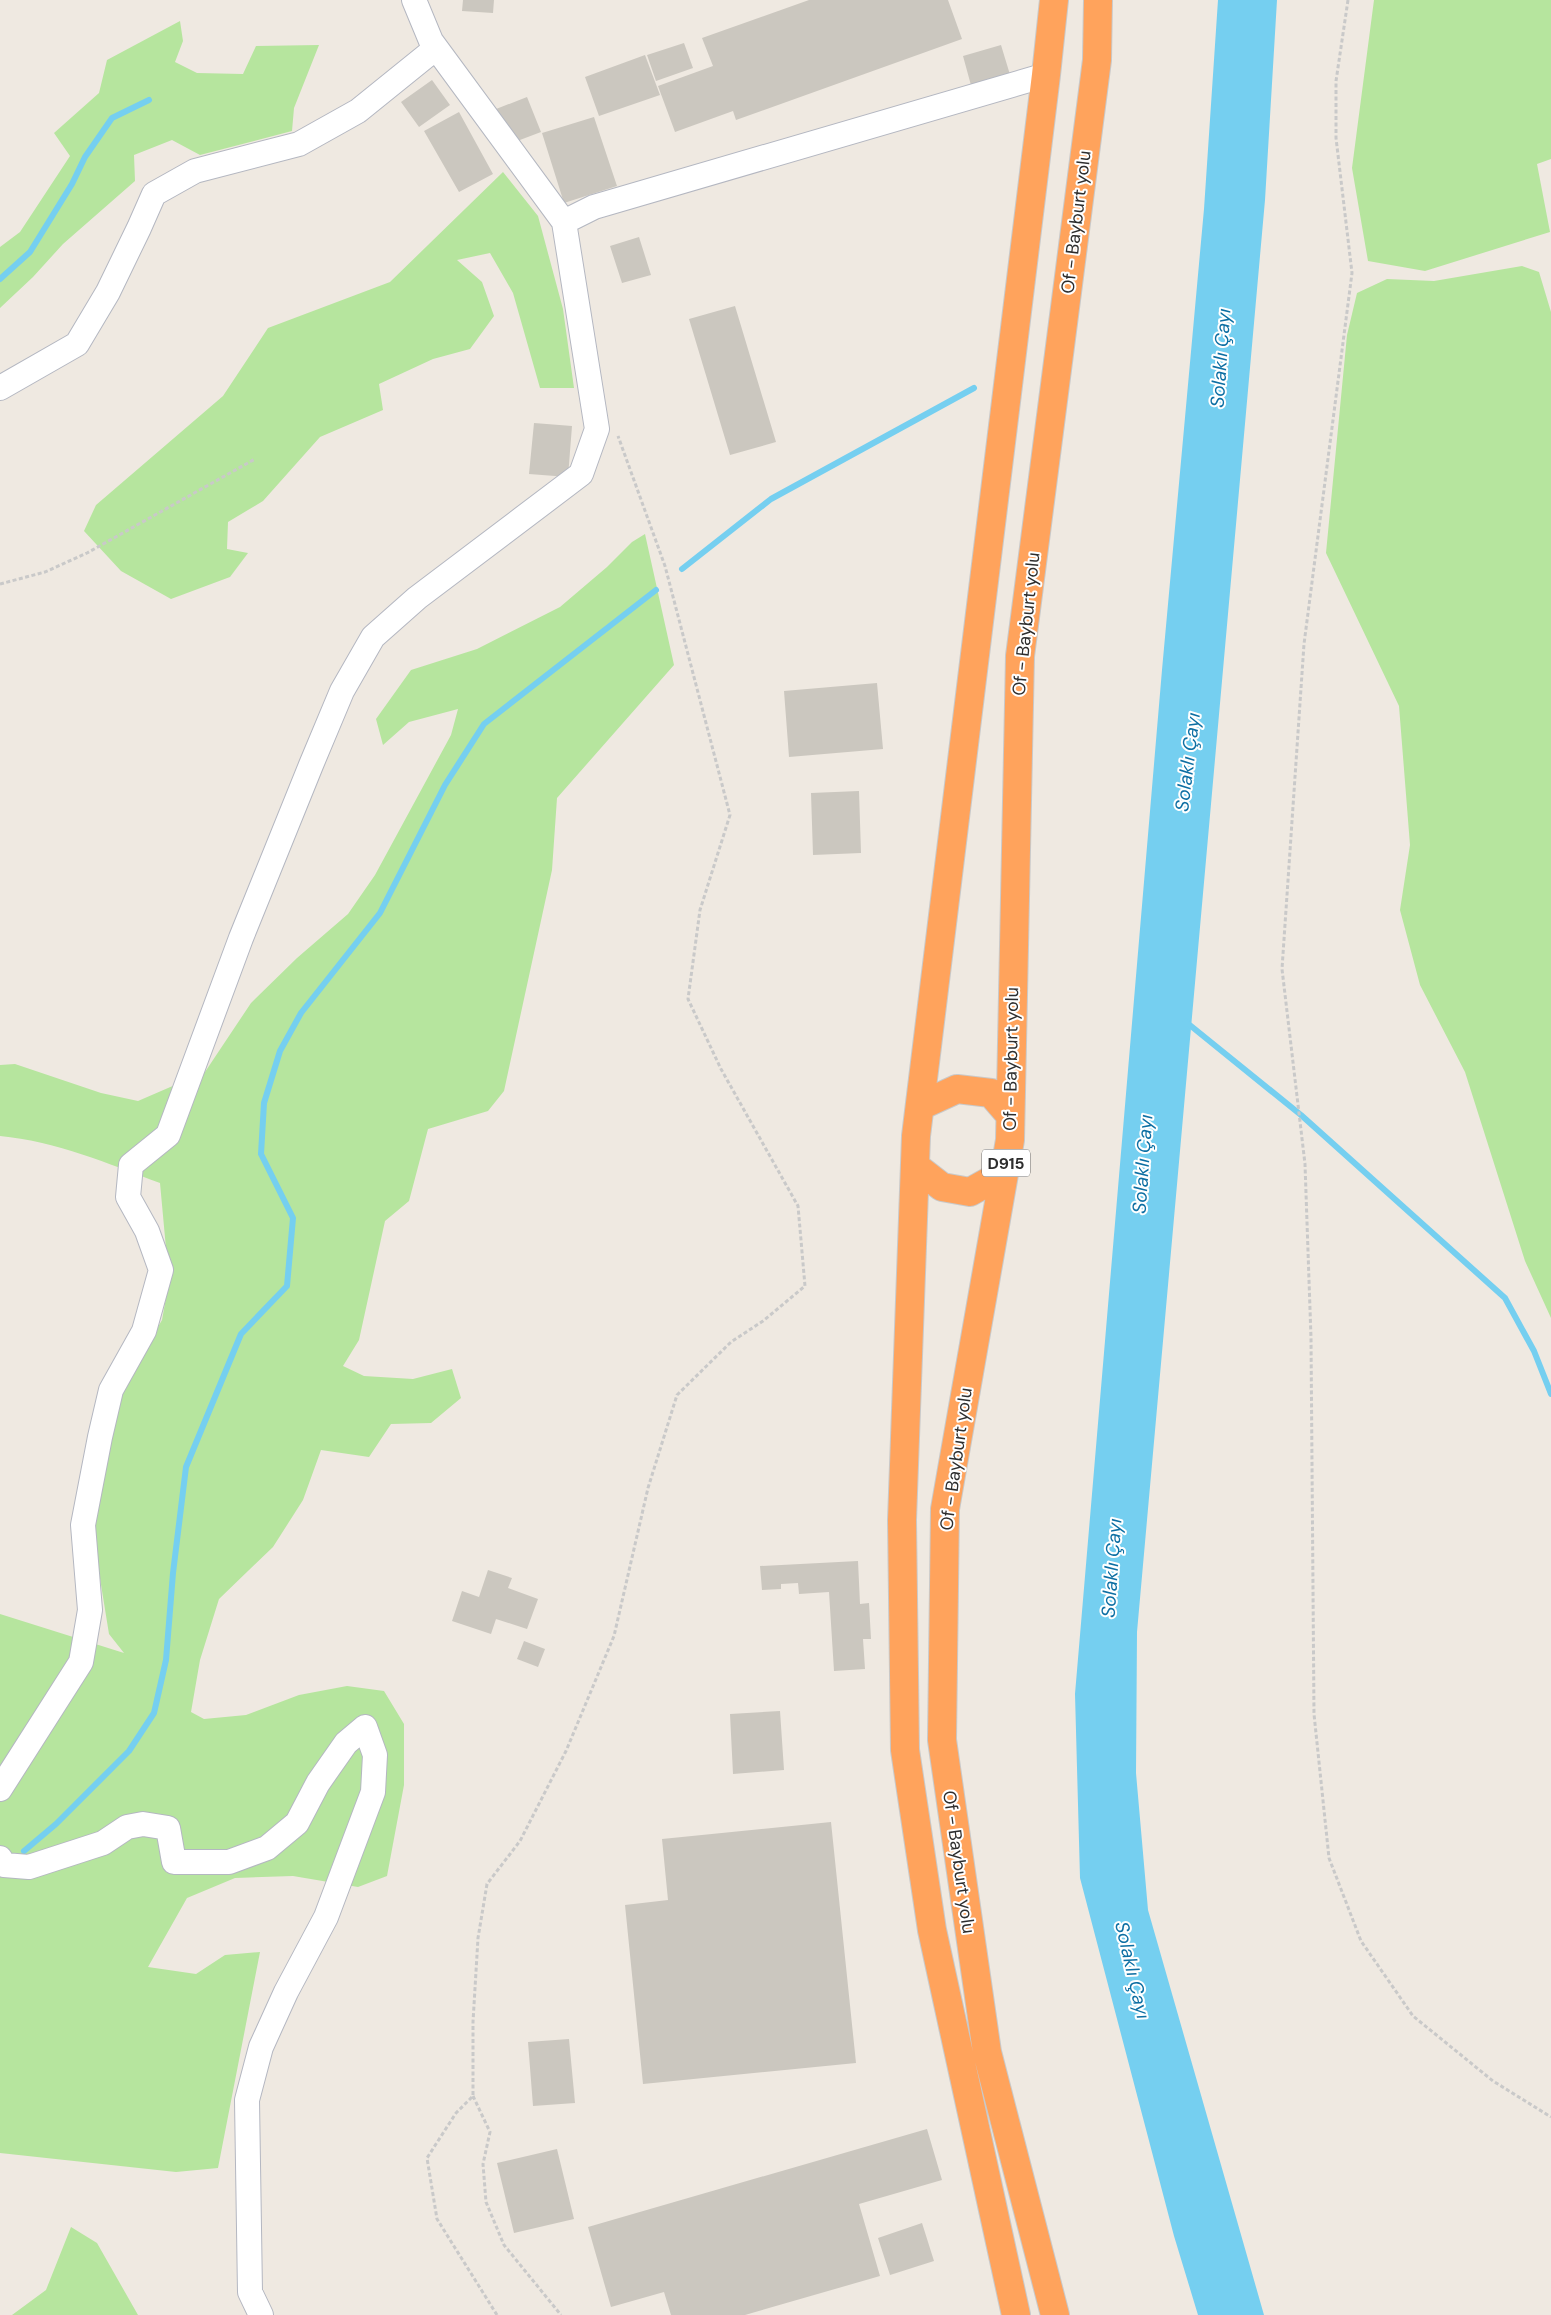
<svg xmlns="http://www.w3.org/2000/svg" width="1551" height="2315" font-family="'DM Sans',sans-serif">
<rect width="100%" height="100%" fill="#efe9e1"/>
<path fill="#b6e59e" d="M1374,0H1551V159L1537,164L1550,232L1425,271L1368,261L1352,168Z
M180,21L183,41L175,62L197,73L243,74L256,46L319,45L294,108L292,131L200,155L172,140L134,155L135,181L63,244L33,277L0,308V247L20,232L70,156L54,133L99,93L107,60Z
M503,172L538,216L563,309L574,388H540L513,293L490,253L457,260L482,282L494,316L470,349L433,359L379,384L383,410L320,437L263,501L228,522L227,549L248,553L230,577L171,599L121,571L84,531L96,505L223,396L268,328L390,282Z
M1522,266L1539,272L1551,312V1318L1525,1261L1465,1072L1420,985L1400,910L1410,845L1399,706L1326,553L1347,335L1357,293L1387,279L1434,281Z
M645,534L674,665L557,798L552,870L504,1091L488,1111L428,1129L409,1201L385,1221L359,1340L343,1366L364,1376L413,1379L452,1369L461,1398L431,1423L391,1424L369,1457L321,1450L303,1500L273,1547L219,1599L200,1660L191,1712L204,1719L246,1715L299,1695L347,1686L384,1691L404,1724V1785L387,1876L358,1887L293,1876L235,1878L187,1898L148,1967L196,1974L225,1955L260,1952L218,2168L176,2172L0,2153V1614L124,1653L109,1634L92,1529L109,1434L124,1385L162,1320L169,1281L160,1183C109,1164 55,1141 0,1136V1065L15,1064L101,1093L138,1101L205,1072L251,1003L297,958L348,914L375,875L451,735L458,709L409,722L383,745L376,719L411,670L477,649L560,607L607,567L632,542Z
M71,2227L97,2243L138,2315H12L46,2290Z"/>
<path fill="#75cff0" d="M1218,0H1277L1265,200L1137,1632L1136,1773L1148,1910L1264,2315H1198L1174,2236L1080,1878L1075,1694L1162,670L1204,209Z"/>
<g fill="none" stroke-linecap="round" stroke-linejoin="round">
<path stroke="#75cff0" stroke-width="6" d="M0,279L30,252L72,184L85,157L112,118L149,100
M682,569L771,499L974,388
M1186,1022L1301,1115L1505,1298L1534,1351L1551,1394
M24,1851L56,1824L129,1751L154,1713L166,1660L173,1573L186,1467L241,1334L287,1286L293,1218L261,1154L264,1103L280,1051L301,1013L380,913L445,785L484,724L656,590"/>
</g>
<path fill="#cbc7bf" d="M463,0H494L493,13L462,11Z
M809,0H948L962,39L736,120L733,111L675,132L658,86L713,66L702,38Z
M684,43L693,68L656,81L647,55Z
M1001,45L1011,78L972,89L963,56Z
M645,55L660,95L599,116L585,77Z
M432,80L450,105L419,127L401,102Z
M527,97L541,132L512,143L491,111Z
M459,112L493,174L459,192L424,131Z
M594,117L617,186L564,203L542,133Z
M639,237L651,275L622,283L610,246Z
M735,306L776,442L730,455L689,319Z
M534,423L572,426L568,477L529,474Z
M877,683L883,749L789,757L784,691Z
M859,791L861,853L813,855L811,793Z
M858,1561L860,1604L869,1603L871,1639H863L865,1669L834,1671L829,1592L799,1594L798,1583L781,1584V1589L762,1590L760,1566Z
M488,1570L512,1578L508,1588L538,1599L527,1629L496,1619L491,1634L452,1621L462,1591L479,1597Z
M524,1641L545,1649L538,1667L517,1659Z
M780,1711L784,1770L733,1774L730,1714Z
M831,1822L856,2063L643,2084L625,1905L668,1900L662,1839Z
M569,2039L575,2103L533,2106L528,2042Z
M927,2129L942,2180L859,2204L880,2276L745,2315H671L664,2292L611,2307L588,2227Z
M557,2149L574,2219L514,2233L497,2163Z
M922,2223L934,2261L890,2275L878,2238Z"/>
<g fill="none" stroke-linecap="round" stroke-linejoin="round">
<g stroke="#b4b7c1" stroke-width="26">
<path id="minor" d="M414,0L431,41L564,222
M0,388L77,344L108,292L139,228L154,194L195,171L299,144L358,111L436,48
M0,1789L81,1662L90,1610L83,1525L100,1437L111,1390L144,1331L161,1270L147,1231L128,1197L131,1165L168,1135L241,938L311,765L342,691L373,637L417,598L581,474L597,429L564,222L594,207L1046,75
M0,1858L4,1865L29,1867L103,1843L127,1827L143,1824L168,1828L174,1862H229L267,1848L297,1823L318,1783L346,1743L365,1727L375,1755L373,1792L326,1917L286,1992L261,2047L247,2100L250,2292L261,2315"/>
</g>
<g stroke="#c9c9c9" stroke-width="30">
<path id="highway" d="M920,1106L957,1089L991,1093L1010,1115
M915,1166L942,1187L970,1192L1004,1173
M1016,2315L932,1930L905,1750L902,1520L916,1136L1046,75L1054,0
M1055,2315L987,2052L942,1740L945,1509L1010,1140L1020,656L1097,60L1098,0"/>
</g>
<path stroke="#c9c9c9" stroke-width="3" stroke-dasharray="4 2.5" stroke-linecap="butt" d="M1348,0L1336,81V138L1352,273L1304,644L1282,969L1305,1164L1311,1338L1314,1714L1329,1858L1361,1941L1413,2016L1493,2081L1551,2117
M0,584L45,572L87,553L255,459
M473,2096L490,2132L483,2164L486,2202L504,2245L561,2315
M497,2315L437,2219L427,2158L456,2113L473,2096V2022L478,1938L487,1884L520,1841L566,1751L614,1636L648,1488L677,1395L731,1342L763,1321L805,1286L798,1206L721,1069L688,999L700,910L730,815L665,566L618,436"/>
<use href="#minor" stroke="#fff" stroke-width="24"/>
<use href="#highway" stroke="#ffa35c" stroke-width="28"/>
</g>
<g text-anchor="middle" stroke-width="4" stroke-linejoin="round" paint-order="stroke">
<rect fill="#fff" stroke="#6d6d6d" stroke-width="1" x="982" y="1149.5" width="48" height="27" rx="4"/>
<g font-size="16" font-weight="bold" fill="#2e2e2e">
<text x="1006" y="1169">D915</text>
</g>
<g font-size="18" fill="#2e2e2e" stroke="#fff">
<text transform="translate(1076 222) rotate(-83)" y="6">Of - Bayburt yolu</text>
<text transform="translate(1026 624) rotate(-84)" y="6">Of - Bayburt yolu</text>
<text transform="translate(1011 1059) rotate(-89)" y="6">Of - Bayburt yolu</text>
<text transform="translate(956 1459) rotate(-82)" y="6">Of - Bayburt yolu</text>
<text transform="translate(959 1862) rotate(82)" y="6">Of - Bayburt yolu</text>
</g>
<g font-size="19" font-style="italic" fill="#0d6fa3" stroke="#fff">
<text transform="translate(1220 358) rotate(-86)" y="7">Solaklı Çayı</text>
<text transform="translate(1187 762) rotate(-83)" y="7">Solaklı Çayı</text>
<text transform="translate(1142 1164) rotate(-86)" y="7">Solaklı Çayı</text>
<text transform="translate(1111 1568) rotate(-86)" y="7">Solaklı Çayı</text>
<text transform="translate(1133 1970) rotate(77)" y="7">Solaklı Çayı</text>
</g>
</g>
</svg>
